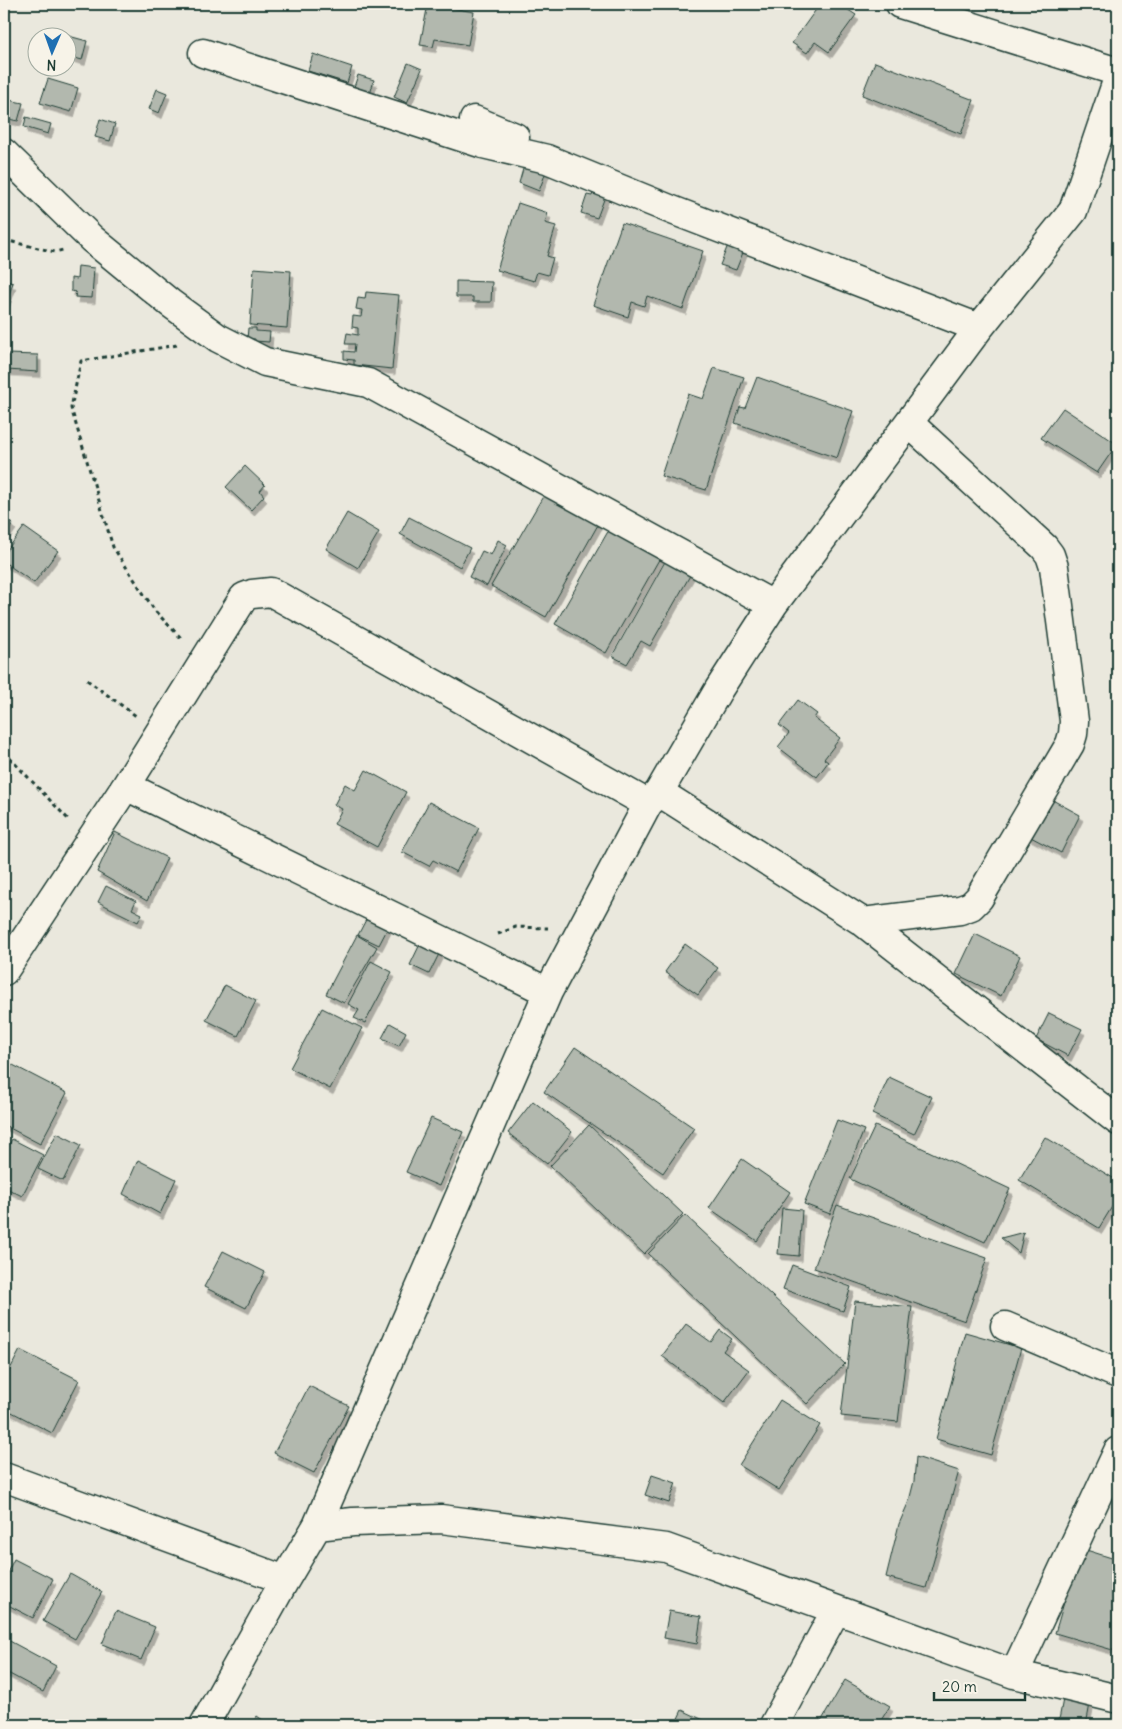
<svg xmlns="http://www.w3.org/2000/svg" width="1122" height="1729" font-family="Delius,sans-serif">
<defs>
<filter id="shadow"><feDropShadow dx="3" dy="5.5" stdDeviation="0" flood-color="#0004"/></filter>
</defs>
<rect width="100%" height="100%" fill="#eae8dd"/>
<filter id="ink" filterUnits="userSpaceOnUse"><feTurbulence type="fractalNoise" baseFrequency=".02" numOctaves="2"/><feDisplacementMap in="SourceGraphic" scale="10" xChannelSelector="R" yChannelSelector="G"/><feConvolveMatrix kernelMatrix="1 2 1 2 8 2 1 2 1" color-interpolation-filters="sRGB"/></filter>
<g filter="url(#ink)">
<path fill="#b2b8ae" stroke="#1f3d34" filter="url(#shadow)" d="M428,4H447L446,7L474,12L468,45L435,39L433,47L420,45Z
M820,4H839L856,15L829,52L815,42L807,53L792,43Z
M54,32L87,41L82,60L68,56V38H53Z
M313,54L352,67L347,83L308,71Z
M875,62L974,100L961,134L862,95Z
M408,63L422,69L407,103L394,97Z
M358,75L374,80L369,98L352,93Z
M48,79L78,88L71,112L40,103Z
M157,89L167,93L159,113L149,109Z
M4,99L23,103L18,121L4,118Z
M26,117L51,124L48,134L24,127Z
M100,119L115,124L110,141L95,137Z
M525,162L547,169L539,191L519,183Z
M594,190L606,194L597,218L581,213L587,195L592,196Z
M518,203L548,213L545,223L556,226L547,256L553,258L548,275L537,272L534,281L497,270Z
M622,223L703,251L683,309L647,296L644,306L632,302L628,317L593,305Z
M730,240L746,245L736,270L720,265Z
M78,266L94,268L92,298L75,297L76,292L71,291V278L77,279Z
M254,268L291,271L287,328L250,325Z
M4,280L13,283L4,308Z
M456,281L492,282L491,302H473V297H456Z
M366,292L399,295L392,369L354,365V360L344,359V351L354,352L355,344H345L347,333L358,335V328L352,327L353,316L361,317L362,310L356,309L358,298L365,299Z
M248,328H256V331L270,332L269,342L255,341V339H247Z
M7,354L38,355V372L7,370Z
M714,368L744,377L706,490L661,476L688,394L703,399Z
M757,377L853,411L837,458L735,423L740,407L745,408Z
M1063,408L1117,444L1097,473L1041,438Z
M245,466L265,485L260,491L264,496L251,510L226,487Z
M545,493L599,523L546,617L491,586Z
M347,513L379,532L358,568L326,549Z
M409,517L470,548L460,567L400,534Z
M4,518L13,524L4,537Z
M24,527L58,551L34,583L4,562V554Z
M610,528L661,556L606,653L555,624Z
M498,540L507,545L487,586L469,577L482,551L491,555Z
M667,558L692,572L650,646L641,641L627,664L612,656Z
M798,700L817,714L814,718L840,738L824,759L828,762L817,777L778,747L789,733L779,725Z
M366,770L406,792L377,847L334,824L342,809L334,805L345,784L355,790Z
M1047,797L1080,815L1061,853L1027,835Z
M429,802L479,828L456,872L433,860L429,866L402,852Z
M115,832L167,858L147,901L97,872Z
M106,886L136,901L132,909L142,914L138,922L98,902Z
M370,912L391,922L379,945L358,935Z
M975,934L1020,956L1001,996L956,974Z
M357,935L377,947L344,1003L326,994Z
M422,940L441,950L429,974L410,965Z
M685,944L718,968L698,995L665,972Z
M371,961L392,972L365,1023L354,1018L359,1010L348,1004Z
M225,985L256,1001L238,1036L206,1020Z
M322,1008L362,1028L330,1089L290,1068Z
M1049,1013L1082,1029L1068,1056L1036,1039Z
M390,1023L406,1032L399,1046L382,1038Z
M575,1047L694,1128L663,1173L544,1092Z
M9,1063L67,1093L40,1144L4,1125V1075Z
M889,1077L932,1097L914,1134L872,1114Z
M533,1101L572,1132L547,1164L508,1133Z
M431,1118L463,1132L439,1186L406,1172Z
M837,1120L864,1130L830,1214L804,1204Z
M589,1125L683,1214L644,1254L550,1166Z
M875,1126L1010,1189L985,1242L850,1179Z
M57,1133L81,1145L63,1181L38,1169Z
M1045,1137L1118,1181V1197L1099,1228L1019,1180Z
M12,1139L43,1155L22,1196L4,1187V1154Z
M742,1159L790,1192L757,1241L709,1208Z
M138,1160L176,1179L160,1214L123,1194Z
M837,1205L987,1258L965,1321L814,1268Z
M782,1208L802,1210L799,1256L778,1254Z
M685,1215L845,1364L807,1404L648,1254Z
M1024,1232L1019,1253L1001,1238Z
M223,1251L265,1272L246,1308L204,1287Z
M792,1265L851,1287L843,1311L783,1289Z
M855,1301L912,1307L898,1422L841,1416Z
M686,1324L711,1342L720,1330L732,1339L723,1351L749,1370L724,1403L662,1356Z
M965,1332L1021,1348L991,1455L936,1439Z
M20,1350L79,1380L52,1433L4,1408V1381Z
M309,1386L349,1406L314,1473L274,1453Z
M780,1400L820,1425L779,1490L739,1465Z
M916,1457L959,1471L926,1588L886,1577L899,1524L909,1501L914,1481Z
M652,1475L676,1483L669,1503L645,1495Z
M1080,1548L1118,1560V1644L1116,1651L1055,1633Z
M14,1559L53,1579L33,1618L4,1603V1579Z
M70,1574L102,1592L75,1639L43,1621Z
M116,1611L155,1627L141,1660L102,1644Z
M669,1611L701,1617L697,1644L664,1638Z
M4,1638L56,1666L43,1692L4,1671Z
M845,1680L890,1706L878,1725H819Z
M1063,1699L1090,1704L1086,1725H1058Z
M682,1710L714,1725H675Z
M257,1716L270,1725H251Z
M790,1720L803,1725H787Z"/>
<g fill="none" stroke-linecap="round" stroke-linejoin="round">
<g stroke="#1f3d34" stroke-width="31">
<path id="minor" d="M900,4L1118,72
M203,53L483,144L547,159L672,210L979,328
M474,120L515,137
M4,153L92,239L170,303L218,338L265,362L368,383L773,605
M126,786L548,992
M659,792L863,922L1118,1121
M863,922L960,910L971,906L979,898L1070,744L1073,734L1074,721L1054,567L1050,555L1044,547L909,423
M4,971L126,786L244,597L252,594L271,592L648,804
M1005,1326L1118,1374
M4,1477L285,1580
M317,1526L548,992L648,804L659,792L719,689L773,605L979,328L1073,211L1118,78
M1014,1674L1118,1451
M204,1725L285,1580L317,1526L353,1522L441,1519L666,1548L1014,1674L1118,1699
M774,1725L836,1610"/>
</g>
<path stroke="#1f3d34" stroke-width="3" stroke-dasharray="4 4" stroke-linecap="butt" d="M4,240L55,252L63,250
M177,345L81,361L71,408L113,547L155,611L182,639
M87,680L136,716
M4,752L68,819
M498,934L516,927L548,928"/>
<use href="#minor" stroke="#f7f3e8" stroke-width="28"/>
</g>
</g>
<rect width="1122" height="1729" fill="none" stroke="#f7f3e8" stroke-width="20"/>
<rect x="10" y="10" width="1102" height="1709" fill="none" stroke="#1f3d34" stroke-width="2" filter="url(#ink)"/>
<g transform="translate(52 52) rotate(182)"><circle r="24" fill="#f7f3e8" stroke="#a1aaa0"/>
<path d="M0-4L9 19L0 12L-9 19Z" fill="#1f6fb2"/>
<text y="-8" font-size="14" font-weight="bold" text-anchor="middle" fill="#1f3d34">N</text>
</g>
<path d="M934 1692v8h91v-8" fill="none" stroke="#1f3d34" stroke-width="2.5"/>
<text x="942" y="1692" font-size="15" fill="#1f3d34" stroke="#f7f3e8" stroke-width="4" paint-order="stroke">20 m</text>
</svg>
